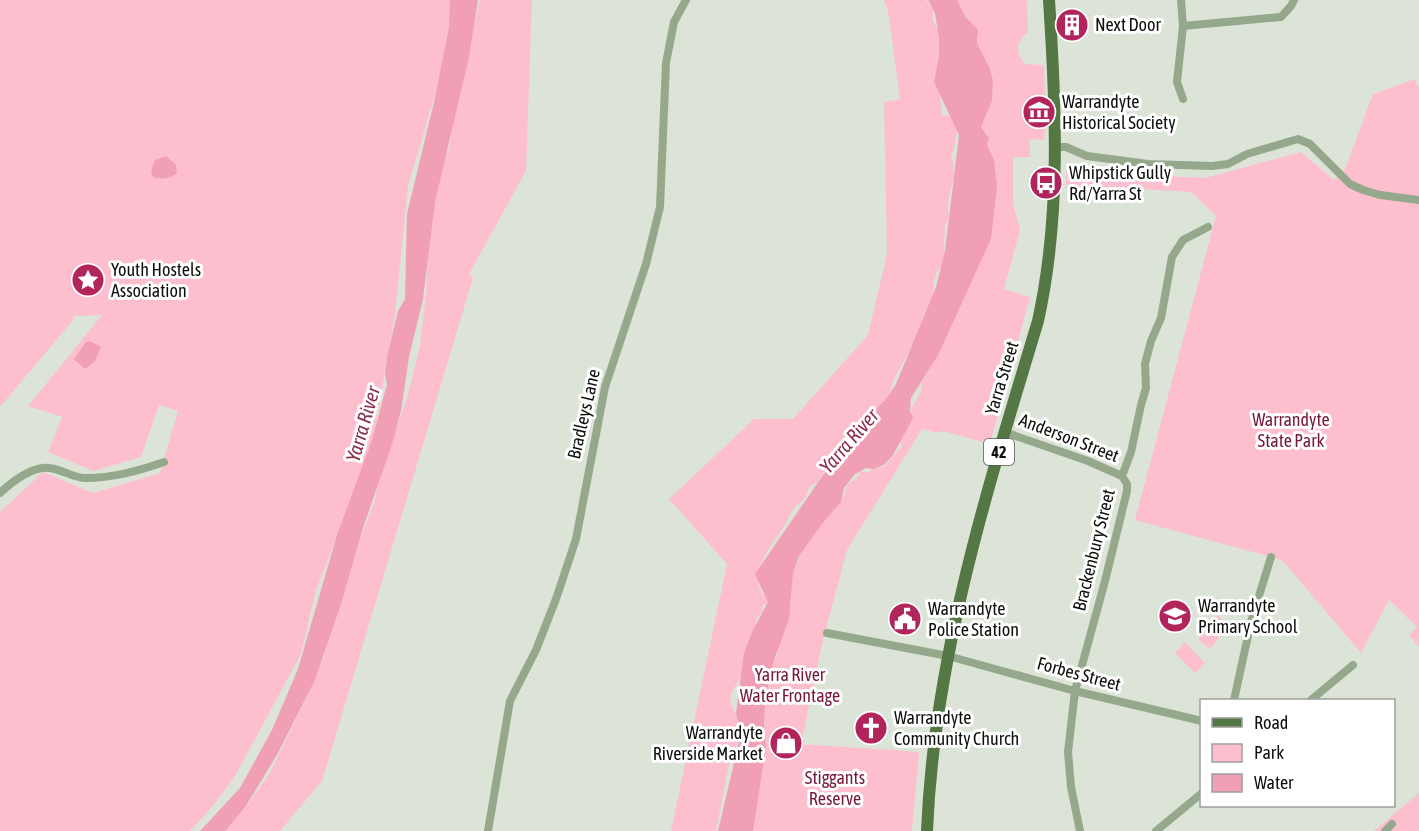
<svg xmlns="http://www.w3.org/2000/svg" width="1419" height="831" font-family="'Asap Condensed',sans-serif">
<rect width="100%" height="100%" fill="#dce4d8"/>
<path fill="#fdbfce" d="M0,0H451L450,43L408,186L395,314L372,446L316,590L301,654L235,776L213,806L190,831H0V512L43,472L93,493L160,473L178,411L159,405L141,457L93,471L48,452L62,417L28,406L102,315L71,316L74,319L0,407Z
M480,0H532L526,171L469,274L473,278L322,781L280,831H224L249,803L271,771L308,694L323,659L353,558L375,500L379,478L407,398L420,346L426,295L430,214L442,166L450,145L452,116Z
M884,0H926L933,9V21L944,42C939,61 931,76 942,94L940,99L942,115L952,116L958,129C954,139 956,147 951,156C960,181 944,193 949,218L945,225L944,250L947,255L946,261L937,271L934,282L933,296L922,319L921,329L894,379L889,396L857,443L830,465L818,482L809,487C804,506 801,498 793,510C789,516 786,524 781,531C769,548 749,574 763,595H766L770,601L765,605L763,604L762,612L756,619L758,633L745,669L731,694L730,703L737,717L740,736L729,765L716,831H671L727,564L669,499L754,419H793L868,335L887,254L884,102L900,99L888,11Z
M957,0H1027L1028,32C1017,41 1014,53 1025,64L1044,65L1045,104H1033V119H1046L1044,140L1030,139V157H1013V204L1020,230L1004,289L1030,297L990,444L943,431L938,433L922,429L847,550L823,640L801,744L919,752L912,831H744L765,753L764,698L767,693L768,680L772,664L777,656L778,643L784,632L791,602L789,586L790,573L794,571L799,559L796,545C811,533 847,504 847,485L858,477L860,471L868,473L873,468L884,467L902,446L899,441L912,414L911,408C916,401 923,392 921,383L928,372L987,142L988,141C990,134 985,132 981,127L992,101L993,79L990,69L977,43L978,37Z
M1415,79L1419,88V647L1409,635L1417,627L1389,600L1361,653L1282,560L1135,520L1216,216L1191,192L1066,185V171L1205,178L1301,152L1334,180L1346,167L1373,94Z
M1216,615L1229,624L1210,649L1198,640Z
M1185,642L1205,663L1195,673L1175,653Z
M1419,793V831H1374Z"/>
<path fill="#f19fb4" d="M450,0H478L469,57L435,202L423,299L409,357L401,411L393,441L362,531L341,604L315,680L278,753L246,806L225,831H200L240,788L272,730L298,669L337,535L372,440L387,384L385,374L388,352L398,311L405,299L407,214L434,102L449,28Z
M928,0H957L966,17L978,30L977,43L990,69L993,80L992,101L981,127L989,138L987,145L994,160L997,186L991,239L938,355L911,398L910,410L913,418L893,455L884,465L873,469L866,468L855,474L844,488L841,502L821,525L799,556L793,573L789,619L773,663L766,695L764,722L766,747L753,831H718L738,746L740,731L736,713L744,653L752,632L768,602L755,574L821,478L839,455L848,448L860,436L871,414L887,398L896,384L936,287L945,251L959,135L934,82L939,56V38L935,13Z
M166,156L176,165L177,173C170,179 161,180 153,177L151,171L155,160Z
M90,341L101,347L95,361L85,369L74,359L86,342Z"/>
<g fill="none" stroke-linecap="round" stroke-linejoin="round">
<path stroke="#95a88c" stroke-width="8" d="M1181,0L1183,26L1177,82L1183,99
M1183,26L1281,17L1291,6L1294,0
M1054,147H1066L1087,156L1148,164L1212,166L1228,164L1247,154L1298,139L1310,144L1350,184L1363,190L1380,195L1419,200
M1004,432L1088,461L1122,476
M0,493C12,482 32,466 49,468C62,469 73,478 85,478C113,478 138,471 164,462
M827,633L948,656L1075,691L1202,721
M1234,700L1251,622L1271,557
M1311,700L1353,665
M488,831L510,701L536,650L556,599L576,539L605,387L646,264L660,207L666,63L674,22L686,0
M1080,831L1071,787L1068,752L1075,691L1105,581L1127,491V484L1122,476L1131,452L1141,405L1146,388L1145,364L1151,341L1161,318L1172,257L1183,240L1208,227
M1156,831L1202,793
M1385,831L1392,824"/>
<path stroke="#574" stroke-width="12" d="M927,831C934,656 988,487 1038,321C1061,217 1056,106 1049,0"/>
</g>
<defs>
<g id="building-disc" transform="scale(1.725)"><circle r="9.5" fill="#b1245c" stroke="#fff"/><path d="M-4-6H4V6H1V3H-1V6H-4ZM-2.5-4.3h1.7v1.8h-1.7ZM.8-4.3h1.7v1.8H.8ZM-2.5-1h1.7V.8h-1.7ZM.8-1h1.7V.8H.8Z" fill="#fff"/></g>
<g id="museum-disc" transform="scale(1.725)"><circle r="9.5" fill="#b1245c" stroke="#fff"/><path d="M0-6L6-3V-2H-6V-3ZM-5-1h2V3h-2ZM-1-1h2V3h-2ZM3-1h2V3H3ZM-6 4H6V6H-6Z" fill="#fff"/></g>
<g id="bus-disc" transform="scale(1.725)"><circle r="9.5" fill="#b1245c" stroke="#fff"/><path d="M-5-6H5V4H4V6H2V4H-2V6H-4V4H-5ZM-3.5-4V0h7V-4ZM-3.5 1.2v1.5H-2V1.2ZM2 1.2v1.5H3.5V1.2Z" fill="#fff"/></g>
<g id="sight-disc" transform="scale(1.725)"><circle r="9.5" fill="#b1245c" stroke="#fff"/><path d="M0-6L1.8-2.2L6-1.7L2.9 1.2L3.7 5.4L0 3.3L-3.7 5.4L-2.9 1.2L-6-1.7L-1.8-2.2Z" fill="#fff"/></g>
<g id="school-disc" transform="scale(1.725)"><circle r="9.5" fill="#b1245c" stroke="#fff"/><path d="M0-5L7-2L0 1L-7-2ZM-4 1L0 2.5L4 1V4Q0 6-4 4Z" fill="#fff"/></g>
<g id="civic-disc" transform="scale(1.725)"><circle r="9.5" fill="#b1245c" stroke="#fff"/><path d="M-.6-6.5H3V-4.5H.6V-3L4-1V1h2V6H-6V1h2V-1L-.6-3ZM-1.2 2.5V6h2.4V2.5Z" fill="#fff"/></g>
<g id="church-disc" transform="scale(1.725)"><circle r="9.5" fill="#b1245c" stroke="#fff"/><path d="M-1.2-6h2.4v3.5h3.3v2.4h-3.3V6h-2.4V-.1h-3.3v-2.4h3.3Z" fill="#fff"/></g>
<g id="shop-disc" transform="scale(1.725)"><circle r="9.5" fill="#b1245c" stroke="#fff"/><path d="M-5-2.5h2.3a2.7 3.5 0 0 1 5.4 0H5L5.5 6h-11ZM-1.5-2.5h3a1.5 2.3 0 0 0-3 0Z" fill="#fff"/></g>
</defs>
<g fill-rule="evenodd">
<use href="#building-disc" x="1072" y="25"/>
<use href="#museum-disc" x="1039" y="112"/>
<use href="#bus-disc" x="1046" y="183"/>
<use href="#sight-disc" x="88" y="280"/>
<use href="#school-disc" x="1175" y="616"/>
<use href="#civic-disc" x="905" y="619"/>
<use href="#church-disc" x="871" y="728"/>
<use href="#shop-disc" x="786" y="743"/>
</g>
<g text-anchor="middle" stroke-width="6" stroke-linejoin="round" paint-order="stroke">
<rect fill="#fff" stroke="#565754" stroke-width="1.5" x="984" y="439" width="30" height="26" rx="4.5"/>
<g font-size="16" font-weight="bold" fill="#0d0f0b">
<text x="999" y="458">42</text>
</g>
<g font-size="18" fill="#0d0f0b" stroke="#fff" text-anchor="start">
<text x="1095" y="31">Next Door</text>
<text x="1062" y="108">Warrandyte<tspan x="1062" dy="21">Historical Society</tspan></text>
<text x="1069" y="179">Whipstick Gully<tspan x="1069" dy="21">Rd/Yarra St</tspan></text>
<text x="111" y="276">Youth Hostels<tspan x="111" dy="21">Association</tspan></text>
<text x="1198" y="612">Warrandyte<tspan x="1198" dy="21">Primary School</tspan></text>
<text x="928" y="615">Warrandyte<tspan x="928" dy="21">Police Station</tspan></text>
<text x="894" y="724">Warrandyte<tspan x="894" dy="21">Community Church</tspan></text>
<text x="763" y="739" text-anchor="end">Warrandyte<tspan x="763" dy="21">Riverside Market</tspan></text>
</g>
<g font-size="18" fill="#0d0f0b" stroke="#fff">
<text transform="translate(1002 378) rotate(-73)" y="6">Yarra Street</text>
<text transform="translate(584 414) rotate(-77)" y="6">Bradleys Lane</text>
<text transform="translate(1069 438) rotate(21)" y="6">Anderson Street</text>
<text transform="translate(1094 550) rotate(-76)" y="6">Brackenbury Street</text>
<text transform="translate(1079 674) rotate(15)" y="6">Forbes Street</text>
</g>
<g font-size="18" fill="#76173c" stroke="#fff">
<text x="1291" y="426">Warrandyte<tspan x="1291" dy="21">State Park</tspan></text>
<text x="790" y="681">Yarra River<tspan x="790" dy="21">Water Frontage</tspan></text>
<text x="835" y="784">Stiggants<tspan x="835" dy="21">Reserve</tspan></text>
</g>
<g font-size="20" font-style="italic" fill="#8c2d4e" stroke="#fff">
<text transform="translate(363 424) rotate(-74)" y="7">Yarra River</text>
<text transform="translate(849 441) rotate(-49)" y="7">Yarra River</text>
</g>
</g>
<rect x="1200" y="699" width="195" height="108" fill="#ffffff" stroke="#9e9f9d" stroke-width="1.5"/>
<rect x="1212" y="718" width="30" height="9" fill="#557744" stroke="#9e9f9d" stroke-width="1.5"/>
<text x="1254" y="729" font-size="18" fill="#0d0f0b">Road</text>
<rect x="1212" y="744" width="30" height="18" fill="#fdbfce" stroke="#9e9f9d" stroke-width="1.5"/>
<text x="1254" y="759" font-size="18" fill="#0d0f0b">Park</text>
<rect x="1212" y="774" width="30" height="18" fill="#f19fb4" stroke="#9e9f9d" stroke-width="1.5"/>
<text x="1254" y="789" font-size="18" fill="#0d0f0b">Water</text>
</svg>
